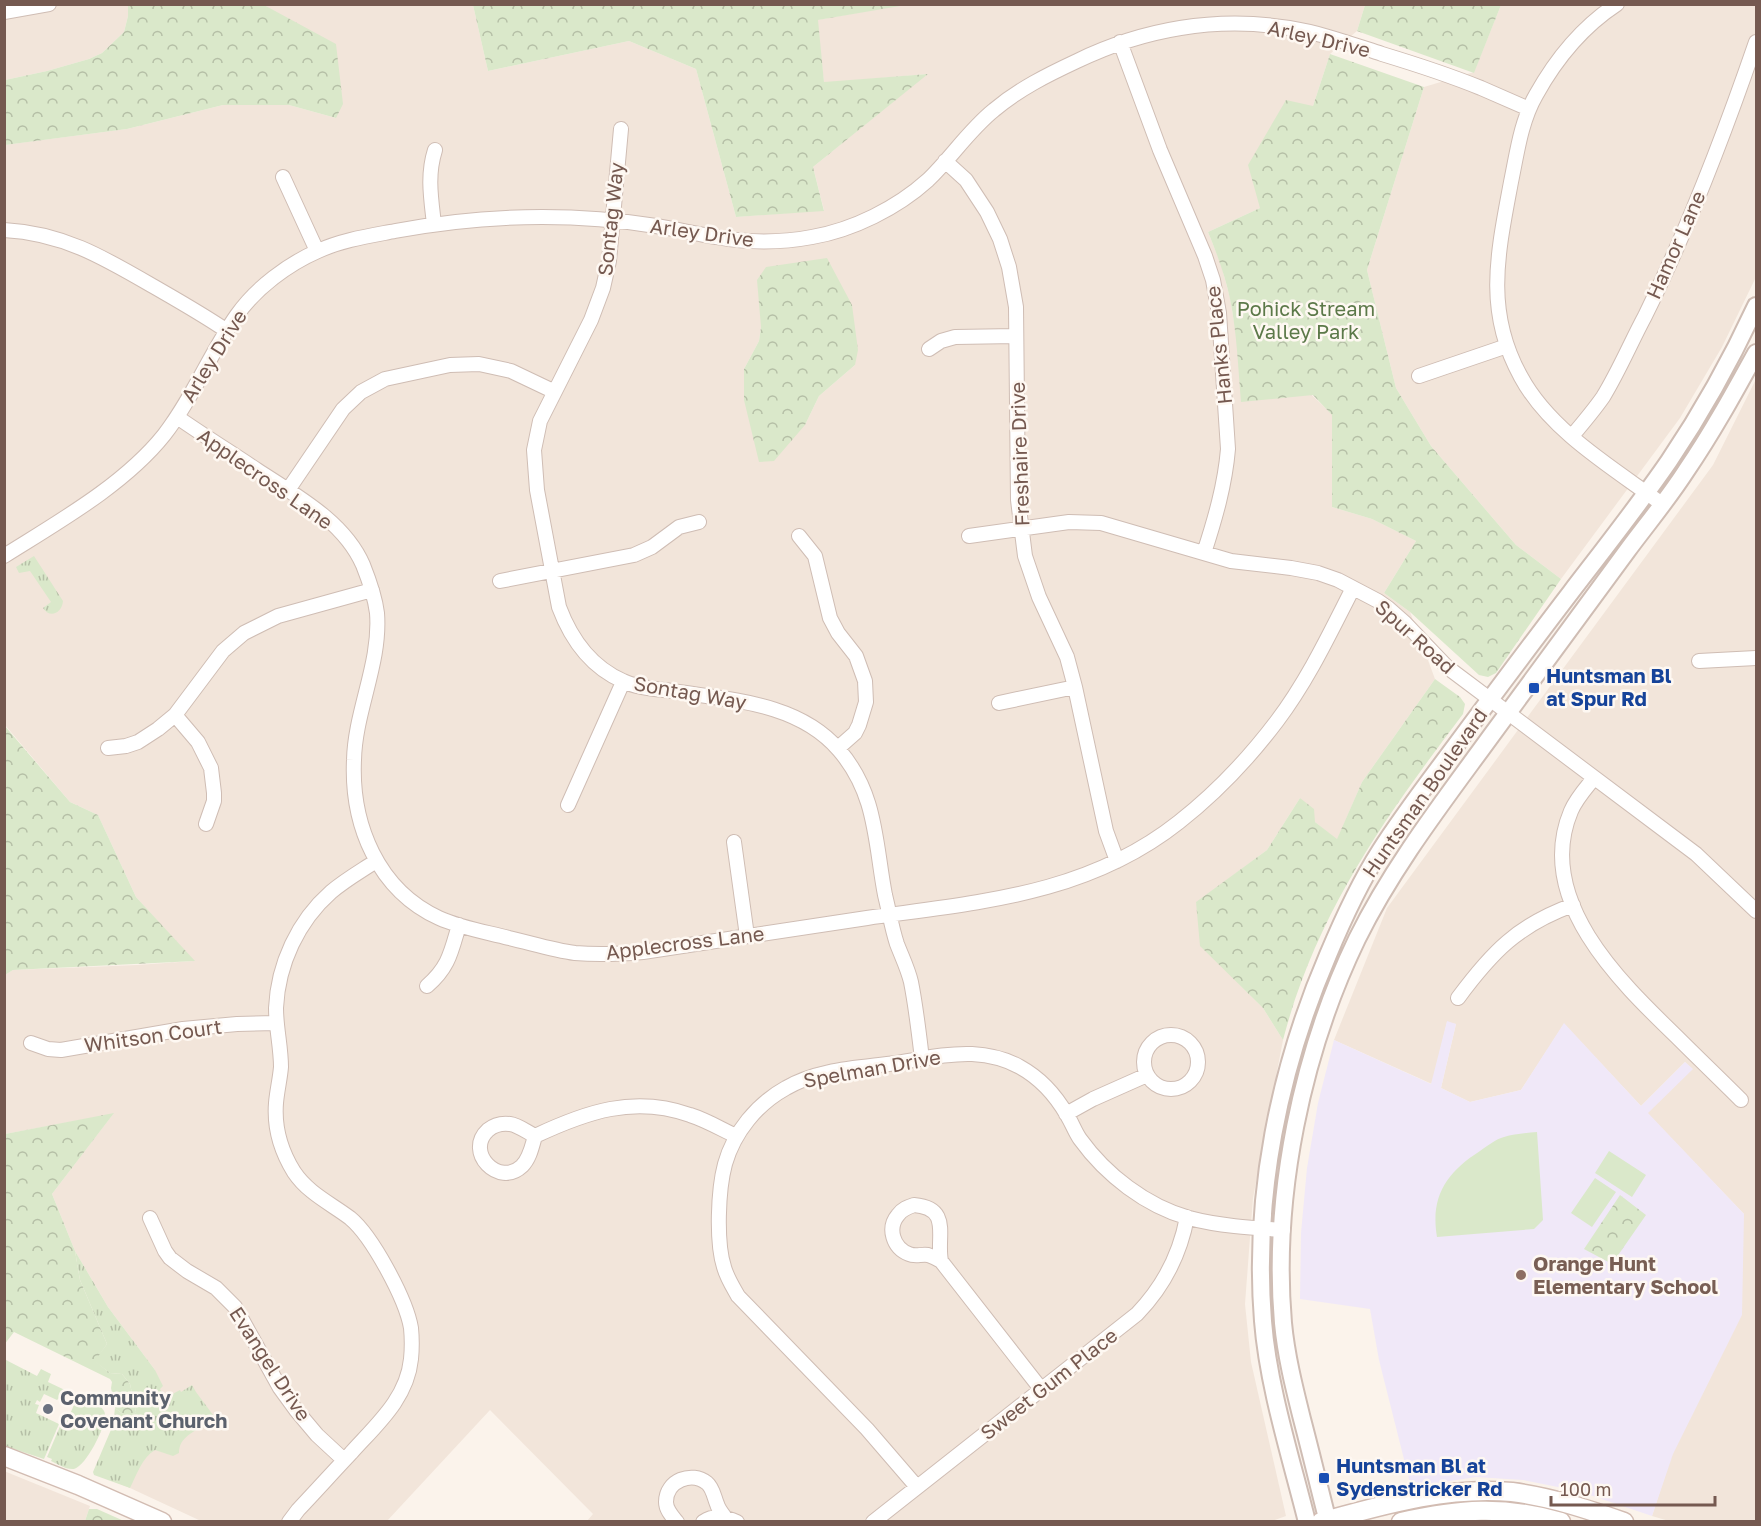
<svg xmlns="http://www.w3.org/2000/svg" width="1761" height="1526" font-family="'Golos Text',sans-serif">
<defs>
<pattern id="grass-tufts" width="24" height="20" patternUnits="userSpaceOnUse" patternTransform="scale(1.5)"><rect width="24" height="20" fill="#dae8ca"/><path d="M3 7l-1-3M5 7V3M7 7l1-3M15 17l-1-3M17 17v-4M19 17l1-3" fill="none" stroke="#b5bfa6"/></pattern>
<pattern id="forest-crowns" width="20" height="18" patternUnits="userSpaceOnUse" patternTransform="scale(1.5)"><rect width="20" height="18" fill="#dae8ca"/><path d="M2 6a3 3 0 1 1 6 0M12 15a3 3 0 1 1 6 0" fill="none" stroke="#b5bfa6"/></pattern>
</defs>
<rect width="100%" height="100%" fill="#fbf3eb"/>
<path fill="#f2e5da" fill-rule="evenodd" d="M906,4L1365,5L1357,31L1330,54L1313,106L1260,208L1208,232L1221,264L1230,298L1234,322L1333,415L1332,507L1372,519L1416,541L1384,593L1410,612L1435,679L1362,782L1337,840L1315,822L1300,798L1267,850L1196,903L1238,983L1263,1008L1283,1040L1253,1198L1245,1304L1251,1362L1286,1516L1269,1522L587,1521L593,1514L490,1410L387,1521H201L130,1488L106,1478L155,1370L108,1307L75,1251L52,1194L113,1114L5,1134V975L13,970L137,965L194,961L136,897L98,815L70,802L5,725L4,145L127,129L223,105H289L336,118L270,9L264,5H473L488,71L629,41L696,69L736,217L824,210L813,167L927,74L824,83L817,20ZM761,327L855,365L819,396L805,425L744,369L759,341Z
M5,5H128V16L124,32L102,53L89,59L47,71L5,80Z
M1501,5H1756V277L1722,347L1680,418L1561,579L1516,545L1431,446L1396,388L1367,270L1424,87L1474,72Z
M1756,379V1521H1669L1652,1516L1672,1454L1744,1214L1647,1113L1692,1069L1685,1062L1641,1106L1564,1024L1521,1090L1470,1102L1441,1088L1456,1024L1447,1022L1432,1084L1334,1040L1387,908L1713,465Z
M4,1471L90,1506L85,1521H5Z"/>
<path fill="#f0e8f8" d="M1447,1021L1456,1024L1441,1088L1470,1102L1521,1090L1564,1023L1641,1106L1685,1062L1693,1069L1648,1113L1744,1214L1742,1315L1673,1454L1652,1516L1578,1491L1523,1480L1476,1477L1411,1487L1379,1360L1370,1309L1300,1299L1301,1233L1307,1168L1318,1103L1334,1040L1431,1084Z"/>
<path fill="url(#grass-tufts)" d="M34,556L63,601C62,613 50,619 43,608L51,602L30,571L19,573L16,567Z
M75,1251L108,1307L155,1370L163,1386L160,1389L165,1398L180,1390L181,1392L192,1385L196,1392L219,1423L213,1428L206,1424C194,1432 179,1437 179,1453L173,1456L155,1450C142,1458 137,1474 130,1488L94,1475L93,1472L113,1425L115,1408L128,1418L136,1412L130,1384L122,1374L110,1373L94,1361L107,1344L80,1280Z
M4,1359L37,1376L41,1369L51,1374L48,1382L67,1391L65,1395L63,1394L57,1400L44,1394L40,1402L37,1400L35,1404L39,1405L36,1413L59,1424L44,1459L5,1446Z
M73,1394L101,1407C104,1411 105,1411 105,1416C105,1428 86,1466 74,1469C66,1470 58,1464 51,1461L52,1459L47,1457L61,1424L65,1426L76,1400L71,1397Z"/>
<path fill="url(#forest-crowns)" d="M128,5H264L336,44L343,104L336,118L289,105H223L127,129L5,145V80L47,71L89,59L102,53L124,32L128,16Z
M473,5H906L818,20L824,82L928,74L813,167L824,211L736,217L696,69L629,41L488,71Z
M1365,5V4L1501,5L1474,73L1357,31Z
M1330,54L1424,87L1367,270L1396,388L1431,446L1516,545L1561,579L1496,673L1488,677L1479,675L1410,612L1384,593L1416,541L1372,519L1332,507V415L1313,395L1241,402C1238,368 1237,333 1230,299C1225,275 1217,254 1208,232L1260,208L1248,165L1286,100L1313,106Z
M827,258L852,305L858,350L855,365L819,396L805,425L774,461L759,462L744,400V369L759,341L761,327L757,280L766,267Z
M1435,679L1460,697L1465,704L1463,714C1386,816 1316,913 1283,1040L1263,1008L1200,946L1196,902L1267,850L1300,798L1314,809L1315,822L1337,839L1362,782Z
M4,725L70,802L98,815L136,897L195,961L13,970L5,975Z
M114,1113L52,1194L75,1251L80,1280L107,1344L95,1361L110,1373L122,1374L130,1384L136,1412L128,1418L115,1408L111,1388L112,1382L110,1379L14,1332L4,1345L5,1134Z
M1620,1195L1646,1215L1612,1264L1584,1249Z
M89,1509H97L124,1521H85Z"/>
<path fill="#dae8ca" d="M1537,1132L1543,1220L1534,1229L1437,1237C1430,1196 1447,1172 1480,1151C1487,1146 1496,1139 1504,1137C1514,1134 1526,1133 1537,1132Z
M1609,1151L1646,1175L1632,1197L1595,1173Z
M1595,1178L1616,1192L1592,1227L1571,1213Z"/>
<g fill="none" stroke-linecap="round" stroke-linejoin="round">
<g stroke="#cfbdb4" stroke-width="16">
<path id="minor" d="M1617,4C1582,27 1556,59 1536,95C1521,121 1517,153 1511,182C1498,252 1484,311 1521,377C1550,431 1613,468 1662,504
M4,12L49,4
M1120,42L1160,150L1205,256L1213,280L1219,313L1228,449C1225,485 1215,519 1204,553
M621,129L609,261L603,288L591,320L540,421L534,450L537,490L559,607C571,639 591,667 623,681C637,688 656,689 672,691C729,700 798,702 839,750C877,794 875,843 885,895C889,911 892,929 897,944C902,957 908,969 911,982C916,1007 919,1034 922,1059
M945,161L966,180L987,212L1000,239L1009,267L1016,307L1018,500L1025,556L1039,597L1067,657L1075,687L1106,831L1117,861
M283,177L317,251
M434,224C431,198 427,175 435,150
M4,230C62,233 103,257 151,285C177,300 202,314 227,331
M929,349L941,341L955,337L1016,336
M1419,376L1507,346
M177,417C203,435 230,452 257,470C295,495 344,521 363,565C369,580 375,597 377,613C381,663 355,711 354,760C351,825 378,890 439,918C461,928 486,932 509,938C531,943 553,950 575,953C598,955 621,954 643,952C718,940 793,929 867,918C979,902 1087,895 1179,822C1216,793 1249,758 1277,721C1308,680 1330,633 1353,588
M1572,436C1583,423 1594,410 1603,397C1619,371 1631,342 1645,316C1689,227 1724,135 1756,42
M288,490L343,409L361,392L385,379L450,365L479,364L511,371L553,391
M799,536L815,556L830,618L838,633L856,656L865,681L866,702L859,725L855,733L838,748
M969,536L1069,522L1101,523L1231,561L1291,568L1318,573L1338,580L1378,601L1388,608L1405,623L1447,667L1696,854L1756,911
M4,556C58,522 124,485 164,435C193,398 210,353 237,315C256,288 288,264 318,251C342,240 369,236 395,231C481,215 568,212 656,226C676,229 696,234 716,237C748,243 780,243 812,237C853,230 897,208 928,180C951,158 969,130 994,110C1019,89 1047,75 1077,61C1143,29 1216,16 1289,28C1321,33 1351,44 1382,54C1415,64 1449,75 1481,88C1497,95 1513,102 1529,109
M500,581L634,555L652,547L679,527L699,522
M1699,661L1756,658
M999,703L1075,687
M175,715L198,742L211,768L214,793V801L206,824
M108,748L126,746L138,742L158,729L175,715L223,651L244,633L278,616L372,590
M1594,778C1586,788 1576,799 1571,811C1534,899 1619,981 1676,1036C1698,1058 1720,1079 1741,1100
M568,805L623,682
M734,842L747,936
M427,986C449,967 451,952 459,925
M1458,998C1492,952 1518,925 1573,905
M1144 1062a27 27 0 1 1 54 0a27 27 0 1 1-54 0Z
M31,1043L48,1049L61,1050L183,1029L237,1024L276,1023
M1066,1114L1093,1099L1147,1075
M535,1136C532,1146 530,1158 522,1166C499,1188 464,1152 488,1130C494,1125 502,1123 510,1124C518,1125 527,1132 535,1136C586,1112 634,1095 690,1115C706,1120 721,1129 736,1136
M914,1205C952,1208 936,1237 941,1261C937,1259 932,1256 928,1255C921,1254 915,1257 909,1254C893,1248 887,1228 898,1215C902,1209 908,1207 914,1205Z
M150,1218L165,1251L170,1258L187,1271L216,1288L235,1307L280,1388L296,1410L317,1435L344,1460
M941,1261L1041,1389
M917,1487L867,1429L738,1296C733,1287 727,1278 724,1267C716,1242 718,1190 725,1164C734,1132 757,1104 786,1088C818,1069 859,1068 896,1063C921,1059 947,1053 972,1054C989,1055 1006,1059 1020,1067C1040,1078 1056,1096 1067,1115C1072,1123 1075,1132 1080,1139C1106,1175 1146,1206 1189,1218C1219,1226 1252,1228 1283,1230
M289,1522L298,1510C316,1491 333,1472 351,1453C376,1425 407,1399 411,1359C412,1349 412,1338 411,1328C406,1299 372,1236 350,1218C330,1203 308,1193 294,1172C281,1151 274,1128 276,1103C277,1091 280,1079 281,1067C281,1047 276,1028 276,1008C278,964 298,921 331,892C345,880 361,871 376,861
M677,1522C672,1516 666,1510 666,1502C666,1480 692,1471 707,1483C713,1488 714,1497 717,1504C718,1508 721,1512 724,1516
M703,1522C715,1514 726,1517 737,1522
M873,1522L1137,1314C1164,1286 1180,1255 1187,1217"/>
</g>
<g stroke="#cfbdb4" stroke-width="20">
<path id="tertiary" d="M1307,1522C1291,1458 1268,1386 1263,1321C1253,1196 1279,1069 1328,955C1343,919 1359,884 1380,851C1403,815 1430,780 1456,745C1494,694 1532,643 1571,592C1604,549 1638,506 1669,461C1702,412 1731,360 1756,306
M1328,1522C1319,1487 1311,1453 1302,1419C1294,1387 1286,1355 1283,1323C1272,1196 1302,1053 1357,939C1393,866 1443,802 1491,736C1536,674 1582,613 1627,551C1647,524 1668,499 1686,471C1712,433 1734,393 1756,353"/>
</g>
<g stroke="#d2bcb2" stroke-width="21">
<path id="secondary" d="M4,1456L78,1485L162,1522
M1321,1522C1383,1505 1447,1486 1512,1492C1551,1497 1587,1509 1624,1522
M1401,1522C1459,1509 1503,1505 1561,1522"/>
</g>
<use href="#minor" stroke="#fff" stroke-width="14"/>
<use href="#tertiary" stroke="#fff" stroke-width="16"/>
<use href="#secondary" stroke="#fff" stroke-width="18"/>
</g>
<g fill="#1a4fb4" stroke="#fef8f2" stroke-width="2">
<rect x="1528" y="682" width="12" height="12" rx="3"/>
<rect x="1318" y="1472" width="12" height="12" rx="3"/>
</g>
<circle fill="#8d6e63" stroke="#fef8f2" stroke-width="2" cx="1521" cy="1275" r="6"/>
<circle fill="#6b7280" stroke="#fef8f2" stroke-width="2" cx="48" cy="1409" r="6"/>
<g text-anchor="middle" stroke-width="5" stroke-linejoin="round" paint-order="stroke">
<g font-size="20" fill="#755950" stroke="#fef8f2">
<text transform="translate(1319 39) rotate(13)" y="7">Arley Drive</text>
<text transform="translate(611 219) rotate(-84)" y="7">Sontag Way</text>
<text transform="translate(702 233) rotate(8)" y="7">Arley Drive</text>
<text transform="translate(1676 245) rotate(-66)" y="7">Hamor Lane</text>
<text transform="translate(1219 345) rotate(-96)" y="7">Hanks Place</text>
<text transform="translate(214 356) rotate(-58)" y="7">Arley Drive</text>
<text transform="translate(1020 454) rotate(-92)" y="7">Freshaire Drive</text>
<text transform="translate(265 479) rotate(35)" y="7">Applecross Lane</text>
<text transform="translate(1415 637) rotate(42)" y="7">Spur Road</text>
<text transform="translate(690 693) rotate(10)" y="7">Sontag Way</text>
<text transform="translate(1425 793) rotate(-55)" y="7">Huntsman Boulevard</text>
<text transform="translate(685 943) rotate(-7)" y="7">Applecross Lane</text>
<text transform="translate(153 1036) rotate(-8)" y="7">Whitson Court</text>
<text transform="translate(872 1069) rotate(-10)" y="7">Spelman Drive</text>
<text transform="translate(270 1364) rotate(57)" y="7">Evangel Drive</text>
<text transform="translate(1049 1384) rotate(-38)" y="7">Sweet Gum Place</text>
</g>
<g font-size="20" fill="#5c7949" stroke="#fef8f2">
<text x="1306" y="316">Pohick Stream<tspan x="1306" dy="23">Valley Park</tspan></text>
</g>
<g font-size="20" font-weight="bold" fill="#164399" stroke="#fef8f2" text-anchor="start">
<text x="1546" y="683">Huntsman Bl<tspan x="1546" dy="23">at Spur Rd</tspan></text>
<text x="1336" y="1473">Huntsman Bl at<tspan x="1336" dy="23">Sydenstricker Rd</tspan></text>
</g>
<g font-size="20" font-weight="bold" fill="#785e54" stroke="#fef8f2" text-anchor="start">
<text x="1533" y="1271">Orange Hunt<tspan x="1533" dy="23">Elementary School</tspan></text>
</g>
<g font-size="20" font-weight="bold" fill="#5b616d" stroke="#fef8f2" text-anchor="start">
<text x="60" y="1405">Community<tspan x="60" dy="23">Covenant Church</tspan></text>
</g>
</g>
<rect width="1761" height="1526" fill="none" stroke="#755950" stroke-width="12"/>
<path d="M1551 1496v9h164v-9" fill="none" stroke="#755950" stroke-width="3"/>
<text x="1560" y="1496" font-size="18" fill="#755950" stroke="#fef8f2" stroke-width="4.5" paint-order="stroke">100 m</text>
</svg>
